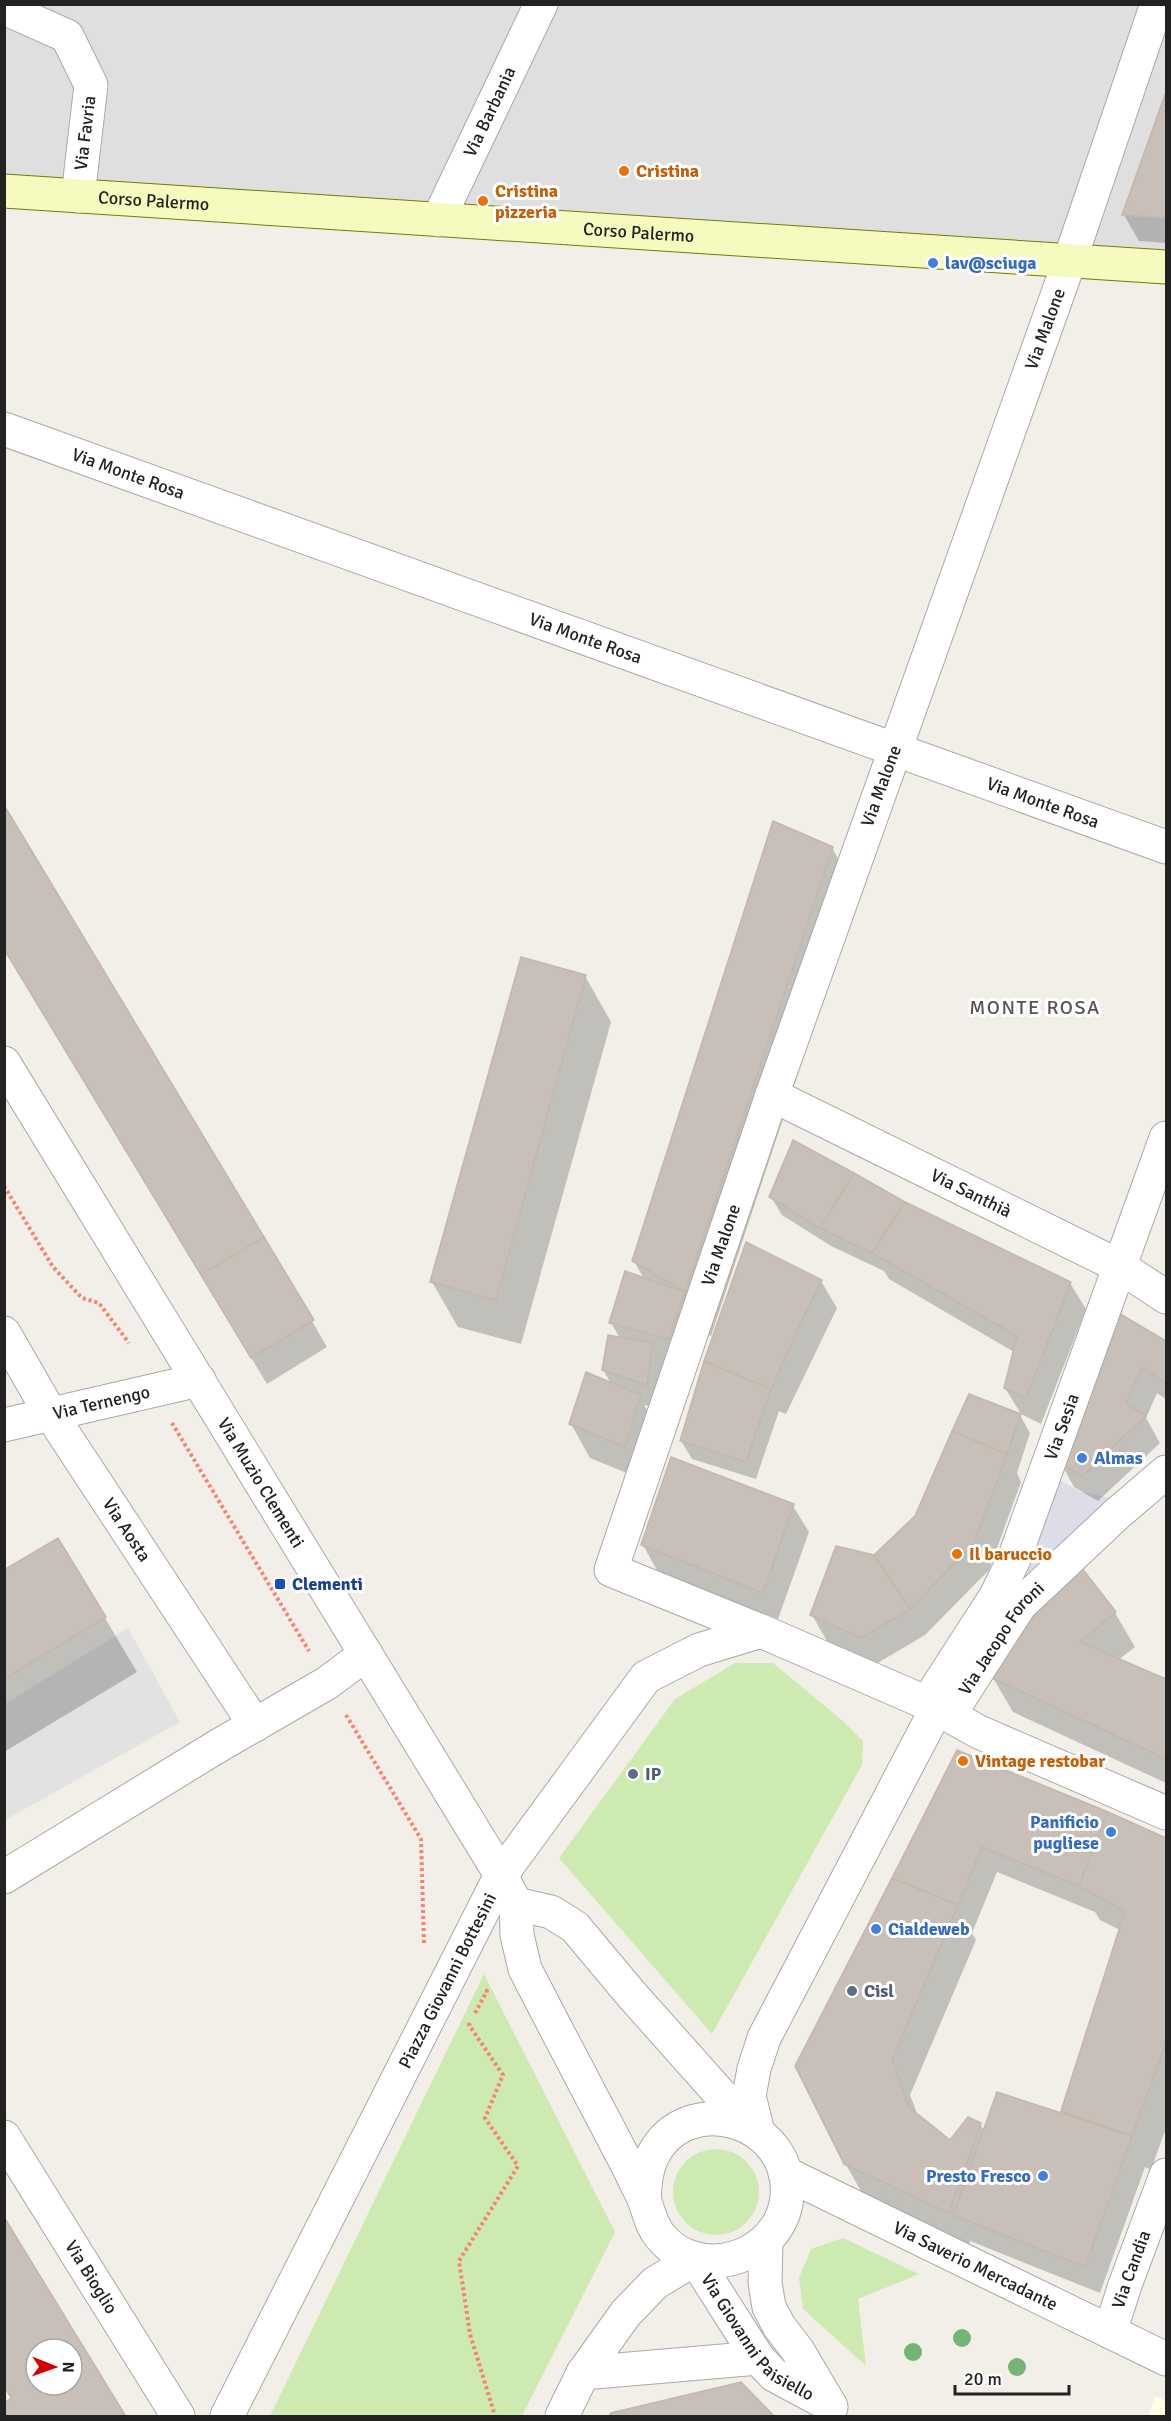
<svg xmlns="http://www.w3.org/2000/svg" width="1171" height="2421" font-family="Signika,sans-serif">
<rect width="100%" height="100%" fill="#f2efe9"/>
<path fill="#e0dfdf" d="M4,5H1166V262L5,187Z"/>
<path fill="#ffffe5" d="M1155,2396L1166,2401V2416H1148Z"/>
<path fill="#cdebb0" d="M735,1663H773L843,1721L863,1741L862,1765L712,2034L559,1858L675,1699Z
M484,1974L615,2232L522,2416H270Z
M673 2192a43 43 0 1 1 86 0a43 43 0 1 1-86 0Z
M843,2238L919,2274L858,2299L866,2366L803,2309L799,2278L811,2249Z"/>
<path fill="#e2e2e2" d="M128,1628L180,1722L5,1820V1704Z"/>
<path fill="#dddde8" d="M1045,1472L1081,1492L1134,1502L1020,1605L1014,1559Z"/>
<path fill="#0003" fill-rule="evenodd" d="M1166,97V243L1139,241L1124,215Z
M832,848L858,893L711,1336L702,1331L662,1410L644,1405L659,1430L644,1480L590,1458L571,1424L612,1385L603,1370L620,1338L611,1323L644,1279L634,1261Z
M4,948L312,1321L327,1347L267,1384Z
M585,976L611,1022L521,1344L458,1327L432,1282Z
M771,1197L1070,1283L1086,1309L1041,1424L1021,1414L1005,1388L1014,1352L889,1279L884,1271L831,1246L782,1215Z
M747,1244L821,1281L837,1308L786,1414L779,1411L756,1479L692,1459L681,1441Z
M1111,1310L1166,1342V1399L1157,1393L1146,1418L1160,1443L1098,1501L1074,1487L1059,1460Z
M1020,1415L1030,1433L1017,1473L1021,1482L989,1570L925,1635L876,1664L827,1641L812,1615L875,1557Z
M672,1459L793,1506L809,1532L778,1619L658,1572L643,1545Z
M1081,1569L1115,1613L1135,1647L1118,1660L1166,1680V1783L1013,1712L993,1678Z
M4,1572L105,1618L137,1672L4,1752Z
M958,1752L1108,1813L1166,1839V2128L1151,2170L1145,2167L1100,2293L970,2241L969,2246L865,2198L845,2163ZM997,1872L1095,1912L1100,1920L1120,1930L1062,2111L1065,2116L985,2132L980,2124L950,2142L918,2116L910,2095L976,1940L972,1933Z
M4,2220L124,2416H4V2404L12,2400L4,2388ZM36,2349H72V2385H36Z
M740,2384L772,2416H611L612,2414Z"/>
<path fill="#c7bfb8" stroke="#c4b6ab" stroke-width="1.5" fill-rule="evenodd" d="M1166,92V218L1122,215Z
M4,805L264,1237L201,1275L4,949Z
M773,821L833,847L685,1292L632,1261Z
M521,957L586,975L496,1300L430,1282Z
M793,1140L854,1173L820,1228L769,1197Z
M854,1173L905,1202L872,1253L820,1228Z
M905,1202L1071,1282L1026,1398L1004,1388L1017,1336L872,1253Z
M264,1237L314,1320L251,1358L201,1275Z
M746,1242L822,1280L801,1322L771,1389L704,1361Z
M625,1271L685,1292L668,1339L609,1323Z
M1110,1308L1166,1341V1383L1142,1367L1126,1403L1146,1416L1082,1476L1057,1461Z
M608,1335L653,1343L647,1385L602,1370Z
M704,1361L771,1389L746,1462L680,1441Z
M586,1372L641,1395L625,1447L569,1424Z
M969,1394L1021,1414L1007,1454L952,1431Z
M952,1431L1007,1454L974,1543L910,1609L874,1555L915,1516Z
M671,1457L794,1504L763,1593L641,1545Z
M58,1538L106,1617L4,1679V1570Z
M836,1546L874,1555L910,1609L861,1638L810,1615Z
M1081,1567L1116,1612L1080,1642L1166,1679V1759L992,1678L1035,1598Z
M957,1750L1108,1812L1079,1886L982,1847L958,1905L892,1878Z
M1108,1812L1166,1838V2043L1132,2136L1061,2111L1125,1911L1079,1886Z
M892,1878L958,1905L892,2060L909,2107L950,2140L968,2117L981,2123L949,2213L844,2164L795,2066Z
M997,2092L1132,2136L1085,2267L953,2215Z
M4,2217L125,2415L123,2416H4V2403L12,2398L4,2387ZM36,2349H72V2385H36Z
M741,2382L774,2416H609L611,2413Z"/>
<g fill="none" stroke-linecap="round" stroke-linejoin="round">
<g stroke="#a9a9a9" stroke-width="35">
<g id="street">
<path d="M1157,4L1073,251L772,1095L611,1570L761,1631L927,1703L979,1732L1166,1813"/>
<path d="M4,8L67,36L91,85L78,196"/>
<path id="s1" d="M438,220L541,4"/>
<path id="s2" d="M4,429L1166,847"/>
<path id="s3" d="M4,1063L501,1875L516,1904L517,1935L525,1969C559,2035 594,2101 628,2166C633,2177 639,2188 644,2199C649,2212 651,2225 660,2236C699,2284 781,2258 787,2197C794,2121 688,2088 653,2155C646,2169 645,2184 644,2199"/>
<path id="s4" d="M772,1095L1119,1266L1166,1297"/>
<path id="s5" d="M4,1333L50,1413L255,1725"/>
<path id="s6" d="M4,1425L199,1380"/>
<path id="s7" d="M927,1703L996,1596L1014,1559L1166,1138"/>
<path id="s8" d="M949,1715L1020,1605L1118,1513L1166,1472"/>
<path d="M4,1877L218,1746L327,1683L366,1654"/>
<path d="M516,1904L551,1912L575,1927L631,1994L721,2095L733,2120"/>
<path d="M758,2132L749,2096L754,2069L764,2038L937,1708"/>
<path id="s9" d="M4,2137L178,2416"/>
<path id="s10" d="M785,2173L1166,2359"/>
<path d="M766,2241L765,2283L769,2307L779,2326L798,2351L831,2407"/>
<path id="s11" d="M695,2259L758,2358L774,2375L830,2405"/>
<path id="s12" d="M1110,2332L1125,2285L1166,2175"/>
<path d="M583,2373L758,2358"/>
<path id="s13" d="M227,2416L501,1875L646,1677L699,1650L761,1631"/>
<path d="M562,2416L583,2373L626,2313L655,2283L695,2259"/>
</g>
</g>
<g stroke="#707d05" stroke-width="35">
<g id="secondary">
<path id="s14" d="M4,191L1166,267"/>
</g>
</g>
<path stroke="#fa8072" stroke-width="4" stroke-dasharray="3 3" stroke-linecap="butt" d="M4,1186L53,1267L82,1298L99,1303L129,1343
M172,1423L309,1651
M346,1715L421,1839L424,1944
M475,2013L487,1991L484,1990
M470,2023L469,2025L503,2075L485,2118L518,2166L459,2261L470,2334L495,2416"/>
<use href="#street" stroke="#fff" stroke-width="33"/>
<use href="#secondary" stroke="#f7fabf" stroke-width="33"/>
</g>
<g fill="#74b475">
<circle cx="962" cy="2338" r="9"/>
<circle cx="913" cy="2352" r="9"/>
<circle cx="1017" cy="2367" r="9"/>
</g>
<g fill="#e8710a" stroke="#fff" stroke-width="2">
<circle cx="624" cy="171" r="6"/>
<circle cx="483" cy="201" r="6"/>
<circle cx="957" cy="1554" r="6"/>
<circle cx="963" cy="1761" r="6"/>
</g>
<g fill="#3f7fe0" stroke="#fff" stroke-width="2">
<circle cx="933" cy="263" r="6"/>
<circle cx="1082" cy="1458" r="6"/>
<circle cx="1111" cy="1832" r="6"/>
<circle cx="876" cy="1929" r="6"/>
<circle cx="1043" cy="2176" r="6"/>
</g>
<rect fill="#1a4fb4" stroke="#fff" stroke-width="2" x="274" y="1578" width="12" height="12" rx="3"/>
<g fill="#5c6f8a" stroke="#fff" stroke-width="2">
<circle cx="633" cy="1774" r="6"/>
<circle cx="852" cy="1991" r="6"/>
</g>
<g text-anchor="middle" stroke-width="6" stroke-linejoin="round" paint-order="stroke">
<g font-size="18" fill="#222" stroke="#fff">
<text dy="6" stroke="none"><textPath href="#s1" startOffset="120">Via Barbania</textPath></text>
<text transform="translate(85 133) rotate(-83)" y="6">Via Favria</text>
<text dy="6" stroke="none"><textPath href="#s14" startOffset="150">Corso Palermo</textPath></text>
<text dy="6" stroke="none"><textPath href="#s14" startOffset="636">Corso Palermo</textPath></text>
<text transform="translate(1045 329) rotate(-70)" y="6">Via Malone</text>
<text dy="6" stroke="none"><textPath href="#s2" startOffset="132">Via Monte Rosa</textPath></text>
<text dy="6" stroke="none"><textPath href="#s2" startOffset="618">Via Monte Rosa</textPath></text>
<text transform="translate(881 786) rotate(-70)" y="6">Via Malone</text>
<text dy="6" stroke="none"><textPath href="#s2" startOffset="1104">Via Monte Rosa</textPath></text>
<text dy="6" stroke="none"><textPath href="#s4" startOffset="222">Via Santhià</textPath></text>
<text transform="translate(721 1245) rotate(-71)" y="6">Via Malone</text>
<text dy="6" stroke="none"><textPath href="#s6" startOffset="100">Via Ternengo</textPath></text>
<text dy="6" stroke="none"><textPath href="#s7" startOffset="309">Via Sesia</textPath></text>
<text dy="6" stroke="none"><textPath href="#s3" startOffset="492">Via Muzio Clementi</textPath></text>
<text dy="6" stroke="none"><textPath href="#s5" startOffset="232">Via Aosta</textPath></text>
<text dy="6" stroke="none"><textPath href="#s8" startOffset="93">Via Jacopo Foroni</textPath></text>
<text dy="6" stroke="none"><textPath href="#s13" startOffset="488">Piazza Giovanni Bottesini</textPath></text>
<text dy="6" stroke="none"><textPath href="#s10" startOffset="212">Via Saverio Mercadante</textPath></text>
<text dy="6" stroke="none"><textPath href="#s12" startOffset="66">Via Candia</textPath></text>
<text dy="6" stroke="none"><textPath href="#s9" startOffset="165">Via Bioglio</textPath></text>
<text dy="6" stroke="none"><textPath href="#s11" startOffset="102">Via Giovanni Paisiello</textPath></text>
</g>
<g font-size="18" font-weight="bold" fill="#c56008" stroke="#fff" text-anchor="start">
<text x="636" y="177">Cristina</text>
<text x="495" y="197">Cristina<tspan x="495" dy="21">pizzeria</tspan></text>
<text x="969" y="1560">Il baruccio</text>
<text x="975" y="1767">Vintage restobar</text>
</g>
<g font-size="18" font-weight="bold" fill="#366cbe" stroke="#fff" text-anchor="start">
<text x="945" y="269">lav@sciuga</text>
<text x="1094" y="1464">Almas</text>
<text x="1099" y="1828" text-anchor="end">Panificio<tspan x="1099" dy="21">pugliese</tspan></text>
<text x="888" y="1935">Cialdeweb</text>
<text x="1031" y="2182" text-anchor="end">Presto Fresco</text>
</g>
<g font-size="18" font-weight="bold" fill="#164399" stroke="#fff" text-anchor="start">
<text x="292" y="1590">Clementi</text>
</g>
<g font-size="18" font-weight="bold" fill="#4e5e75" stroke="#fff" text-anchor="start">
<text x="645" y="1780">IP</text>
<text x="864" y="1997">Cisl</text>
</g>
<g font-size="20" letter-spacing="1.5" fill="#555" stroke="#fff">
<text x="1035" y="1014">MONTE ROSA</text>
</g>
</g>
<rect width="1171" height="2421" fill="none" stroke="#222222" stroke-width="12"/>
<g transform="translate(54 2367) rotate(91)"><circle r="28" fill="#ffffff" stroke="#a7a7a7" stroke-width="1.5"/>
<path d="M0-4.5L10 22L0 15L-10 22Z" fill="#d40000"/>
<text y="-9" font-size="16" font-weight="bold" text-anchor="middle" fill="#222222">N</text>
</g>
<path d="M955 2385v9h114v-9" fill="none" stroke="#222222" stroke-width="3"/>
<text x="964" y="2385" font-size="18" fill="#222222" stroke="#ffffff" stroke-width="4.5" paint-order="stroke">20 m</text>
</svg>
